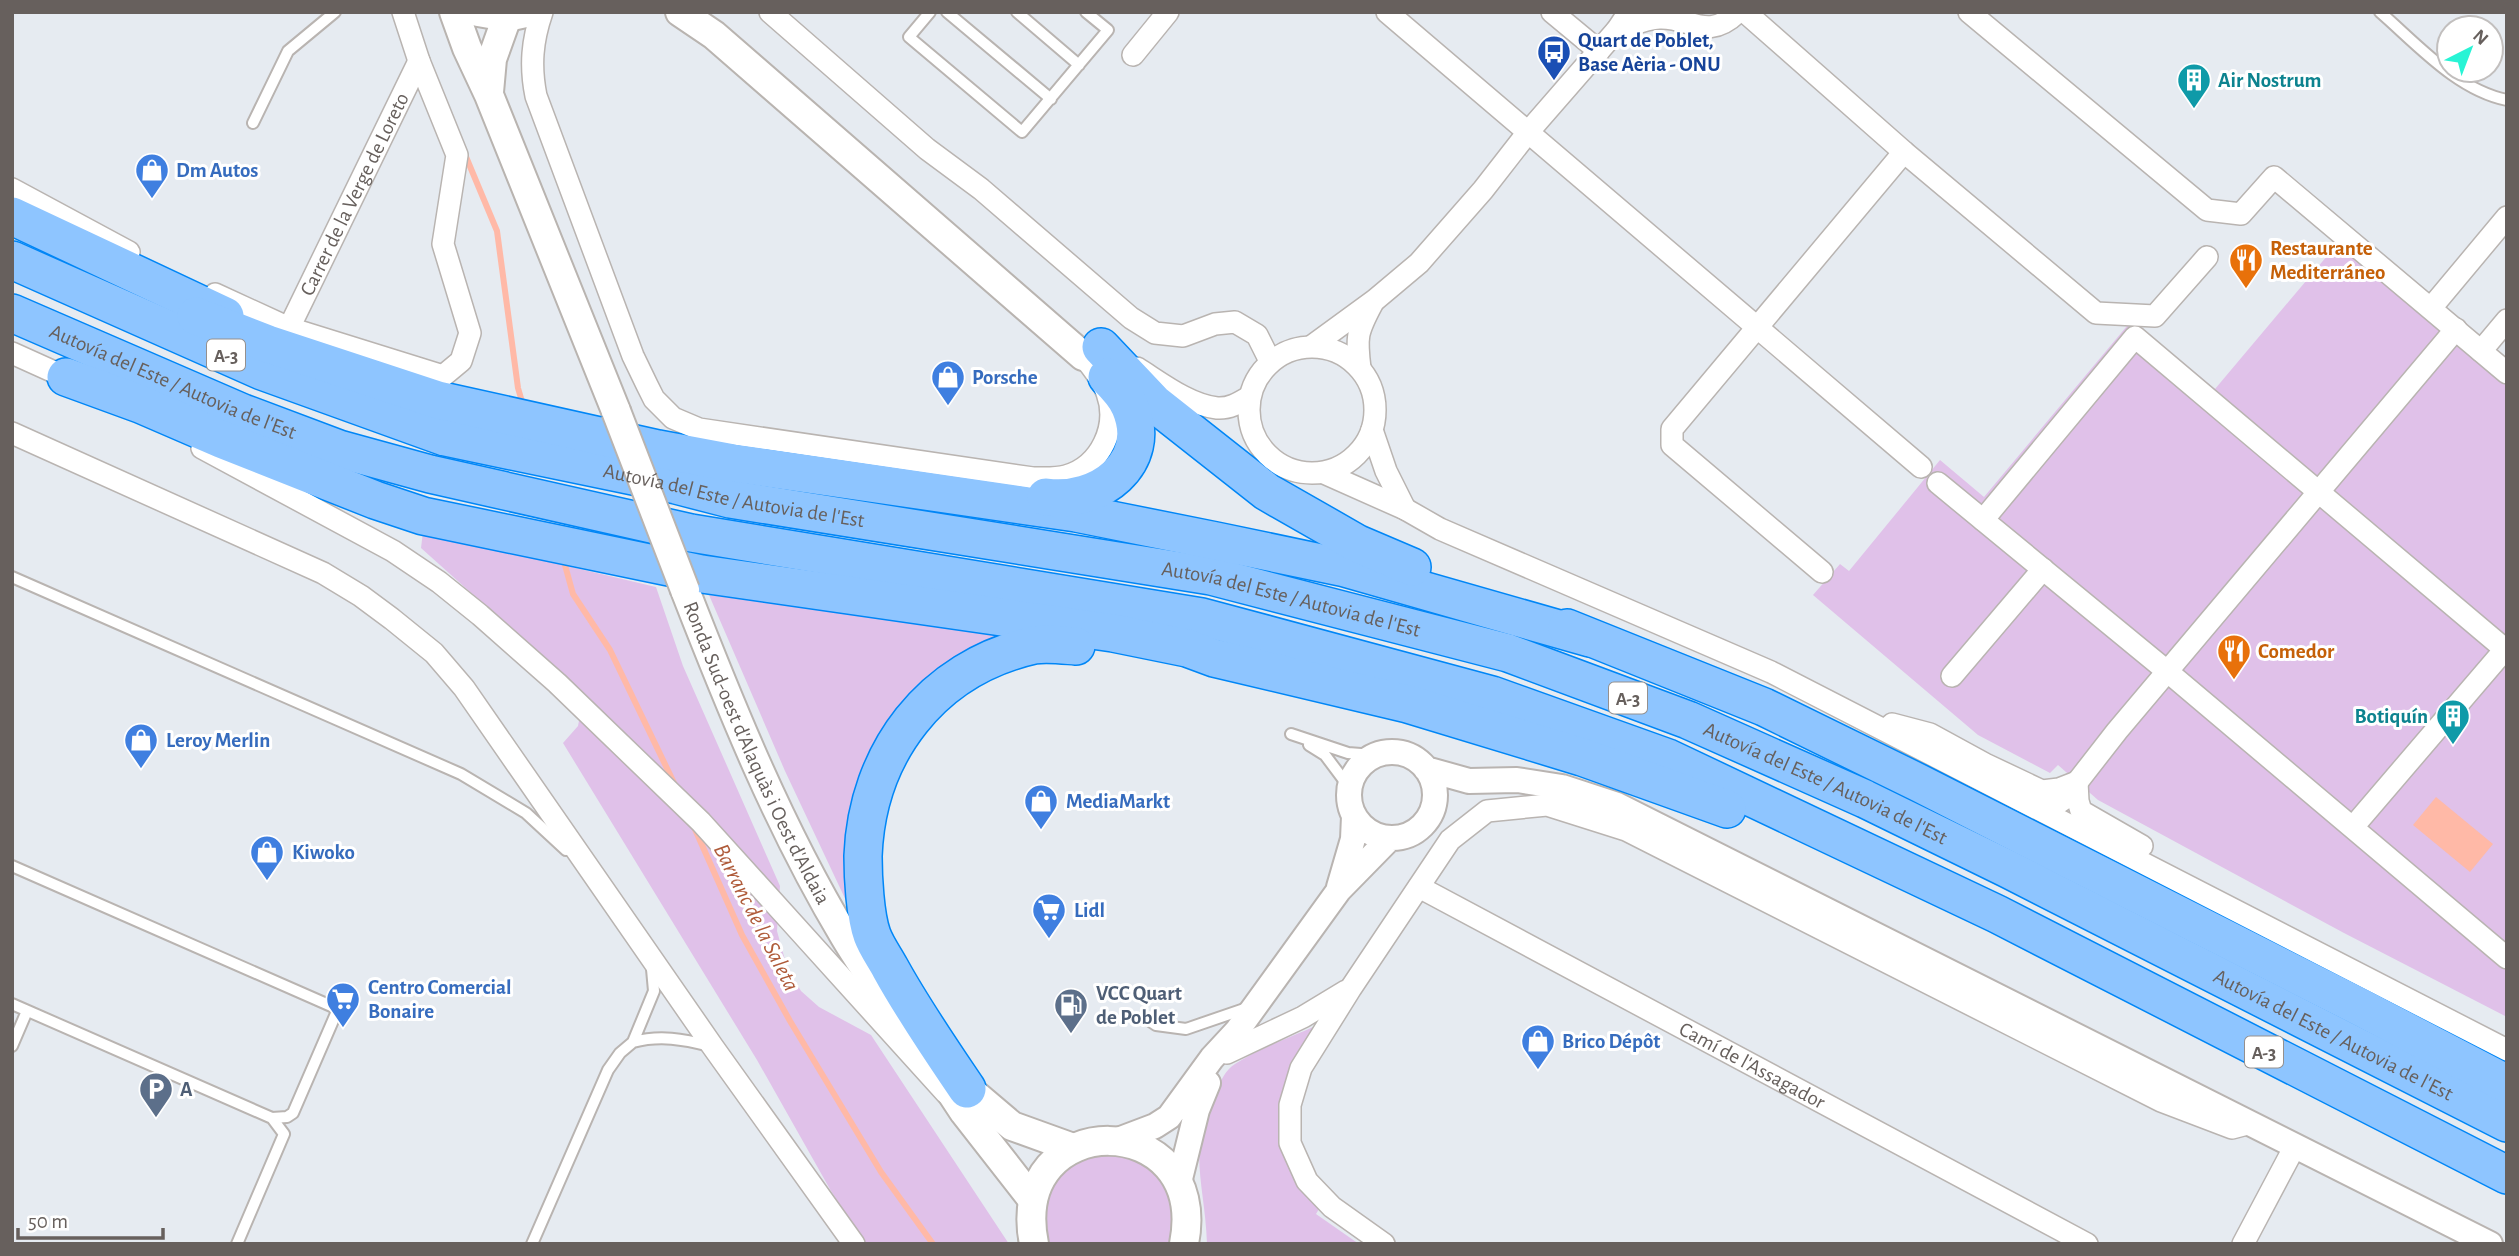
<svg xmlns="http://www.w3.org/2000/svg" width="2519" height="1256" font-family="'Alegreya Sans',sans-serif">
<rect width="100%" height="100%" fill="#e6ebf1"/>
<path fill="#e0c1e9" d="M2338,243L2507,385V1017L2344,933L2098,800L2058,765L2050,773L1978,735L1813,595L1840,564L1849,571L1940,460L1984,497L2132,320L2215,389Z
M423,532L656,587L683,666L780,886L777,931L787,967L801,991L819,1007L871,1035L1009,1244H865L831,1191L757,1060L563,743L578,726L584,694L421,548Z
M709,595L1018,636L910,703L849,907L785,771Z
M1324,1022L1298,1058L1299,1184L1319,1209L1316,1214L1359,1244H1207C1205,1182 1186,1150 1216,1090C1221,1081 1226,1069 1235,1064C1259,1048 1297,1035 1324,1022Z
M1100,1153L1138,1160L1154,1171L1174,1205L1170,1244H1048C1037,1197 1054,1166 1100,1153Z"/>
<path fill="#ffb9a7" d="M2436,797L2493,844L2470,872L2413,825Z"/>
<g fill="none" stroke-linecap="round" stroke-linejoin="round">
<path stroke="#ffb9a7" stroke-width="6" d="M464,152L497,231L518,388L523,405
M563,558L573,594L610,650L675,785
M694,827L742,935L790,1021L881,1172L933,1244"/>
<g stroke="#b9b4b1" stroke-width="14">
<path id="service" d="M930,12L909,37L1022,132L1108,30L1086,12
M947,12L1051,99
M1017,12L1079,65
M2380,12C2417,44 2457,90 2507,100
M253,123L288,51L335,12
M12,577L461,774L526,813L566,850
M1291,734L1348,753L1374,755
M1309,745L1325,755L1349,787
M12,866L338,1009L293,1113L287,1117L272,1118
M652,969L654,991L633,1042C660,1035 683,1039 710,1046
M12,1004L272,1118L284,1134L237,1244
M1144,1017L1156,1025L1186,1029L1250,1007
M12,1046L27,1011
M532,1244L608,1070L620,1053L633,1042"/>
</g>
<g stroke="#b9b4b1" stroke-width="24">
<g id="minor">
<path d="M542,12C532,41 530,66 536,96L633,356L647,385L654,399L673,418L699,429L1033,478C1044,478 1055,479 1066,476C1101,466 1119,426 1107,393C1102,379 1092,367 1083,356"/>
<path d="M770,12L927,149L981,189L1131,318L1155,333L1183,336L1215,324L1235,322L1257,335L1270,361"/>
<path d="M1387,12L1921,467"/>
<path d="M1552,12L1599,51"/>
<path d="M1745,12L1904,152L2096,313L2155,316L2207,257"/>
<path d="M1969,12L2207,210L2241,214L2274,177L2507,373"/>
<path d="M1617,30C1630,26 1646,18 1660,18C1691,17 1707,42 1738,12"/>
<path d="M1133,55L1168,12"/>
<path d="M12,189L129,252"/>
<path d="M215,294L289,328L443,376L461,361L470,333L443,244L457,155L419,61L403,12"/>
<path d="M2431,308L2507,217"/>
<path id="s1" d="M289,328L419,61"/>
<path d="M1312,346L1375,300L1419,263L1483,190L1529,131L1617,30L1629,12"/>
<circle cx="1312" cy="410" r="63"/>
<path d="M2481,351L2507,320"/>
<path d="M12,353L74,381"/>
<path d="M1137,368C1161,383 1189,405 1217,408C1229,409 1239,403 1249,397"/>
<path d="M1360,368C1356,337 1357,332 1372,304"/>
<path d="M1372,430L1386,471L1405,509"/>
<path d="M12,433L323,573L361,596L392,619L434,653L464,688L713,1047L854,1244"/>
<path d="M202,448L393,551L439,582L480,615L557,683L701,822L946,1093"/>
<path d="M1324,473L1405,509L1440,529L1771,672L2507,1050"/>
<path d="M1938,483L2168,672L2507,958"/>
<path d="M1983,520L2135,337L2507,651"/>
<path d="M1822,572L1672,445V429L1904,152"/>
<path d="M1952,676L2043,569"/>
<path d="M1892,724L1930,734L1985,764L2042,791L2059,789L2077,782"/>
<path d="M2077,782L2078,801L2081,811L2142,846"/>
<path d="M2045,812L2064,799L2117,731L2456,329"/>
<path d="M2353,827L2507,647"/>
<path id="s2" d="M1419,887L2087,1244"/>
<path d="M1227,1053L1303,1017L1346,991"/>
<path d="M1384,1244L1332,1207L1307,1181L1290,1143V1105L1301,1068L1351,988L1450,840L1487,811L1547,805L1626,830L2161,1101L2232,1128L2251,1123"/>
<path d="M2243,1244L2295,1146"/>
</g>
</g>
<g stroke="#b9b4b1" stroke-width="28">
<path id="tertiary" d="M1349 795a43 43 0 1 1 86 0a43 43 0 1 1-86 0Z
M1426,769L1469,781L1517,780L1562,787L1617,805L2490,1244
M1339,887L1353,839L1354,816
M1118,1140L1155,1126L1169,1117L1212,1058L1237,1031L1339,890L1390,838
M1179,1183L1197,1110L1208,1083"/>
</g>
<g stroke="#b9b4b0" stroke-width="32">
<g id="secondary">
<path d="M454,12L467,48L489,95L616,411"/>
<path d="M478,12L507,17L530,12"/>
<path d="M680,12L714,35L1083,356"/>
<path d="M489,92L492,59L507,17"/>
<path id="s3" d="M685,590C731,708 779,827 845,937C864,969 886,999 908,1029"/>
<path d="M939,1074L964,1112L1032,1199"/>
<path d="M953,1076L1012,1126L1073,1148"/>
<path d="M1034,1244C1006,1106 1211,1107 1184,1244"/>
</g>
</g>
<g stroke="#0086f6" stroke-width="40">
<g id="motorway">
<path d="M12,216L225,316"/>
<path id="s4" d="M12,260L262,371L445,437L676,485L730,499L1211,576L1508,653L1688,720L1865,799L2008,869L2507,1123"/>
<path id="s5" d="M12,313L243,413L339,449L430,474L691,533L1202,617L1492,695L1668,758L1997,914L2507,1175"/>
<path d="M196,316L268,344L438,400L658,449L733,463L1076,513L1216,541L1345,568L1590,638"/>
<path d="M1101,347L1154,403L1267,492L1358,544L1412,567"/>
<path d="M66,377L140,404L221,439L375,500L423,516L702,574L1113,633L1187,648L1214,658L1408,704L1582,757L1727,809"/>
<path d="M1046,497C1098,504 1154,464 1130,407C1125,395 1116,386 1107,377"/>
<path d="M1567,628L1764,707L1919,783L2362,1008L2507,1084"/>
<path d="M967,1089C940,1049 913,1010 890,968C884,957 876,946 872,935C865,916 863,876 863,856C867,753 931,668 1034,645C1047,643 1063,645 1076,646"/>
</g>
</g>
<use href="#service" stroke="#fff" stroke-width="10"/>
<use href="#minor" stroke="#fff" stroke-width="21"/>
<use href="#tertiary" stroke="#fff" stroke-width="24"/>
<use href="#secondary" stroke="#fff" stroke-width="28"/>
<use href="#motorway" stroke="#8ec5ff" stroke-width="37"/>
<g stroke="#b9b4b0" stroke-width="32" stroke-linecap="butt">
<path id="secondary-bridge" d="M616,411L685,590"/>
</g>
<use href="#secondary-bridge" stroke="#fff" stroke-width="28"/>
</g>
<defs>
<g id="bus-pin" transform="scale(1.75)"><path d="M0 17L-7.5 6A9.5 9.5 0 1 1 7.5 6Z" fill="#1a4fb4" stroke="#fff"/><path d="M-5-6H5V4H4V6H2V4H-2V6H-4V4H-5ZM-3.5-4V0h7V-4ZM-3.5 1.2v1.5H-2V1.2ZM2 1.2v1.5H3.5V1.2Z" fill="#fff"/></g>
<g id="building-pin" transform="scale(1.75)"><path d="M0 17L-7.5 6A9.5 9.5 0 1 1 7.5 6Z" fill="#0f9aa8" stroke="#fff"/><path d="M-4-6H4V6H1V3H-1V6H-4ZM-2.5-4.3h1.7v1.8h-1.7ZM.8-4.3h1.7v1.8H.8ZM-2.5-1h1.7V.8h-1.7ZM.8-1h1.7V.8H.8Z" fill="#fff"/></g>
<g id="shop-pin" transform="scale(1.75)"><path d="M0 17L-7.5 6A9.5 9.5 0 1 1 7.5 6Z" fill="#3f7fe0" stroke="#fff"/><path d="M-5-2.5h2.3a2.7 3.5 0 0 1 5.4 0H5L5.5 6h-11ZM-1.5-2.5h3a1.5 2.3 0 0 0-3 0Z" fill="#fff"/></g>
<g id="restaurant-pin" transform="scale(1.75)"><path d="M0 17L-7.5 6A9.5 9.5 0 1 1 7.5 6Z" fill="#e8710a" stroke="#fff"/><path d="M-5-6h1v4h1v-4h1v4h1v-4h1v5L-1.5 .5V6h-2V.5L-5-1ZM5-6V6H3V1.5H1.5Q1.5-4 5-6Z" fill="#fff"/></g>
<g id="supermarket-pin" transform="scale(1.75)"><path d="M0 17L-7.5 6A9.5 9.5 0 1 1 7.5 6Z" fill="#3f7fe0" stroke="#fff"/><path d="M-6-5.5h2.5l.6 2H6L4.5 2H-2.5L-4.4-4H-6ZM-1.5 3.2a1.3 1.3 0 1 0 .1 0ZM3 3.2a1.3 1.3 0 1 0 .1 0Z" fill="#fff"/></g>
<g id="fuel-pin" transform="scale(1.75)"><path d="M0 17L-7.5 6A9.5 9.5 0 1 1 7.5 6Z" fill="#5c6f8a" stroke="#fff"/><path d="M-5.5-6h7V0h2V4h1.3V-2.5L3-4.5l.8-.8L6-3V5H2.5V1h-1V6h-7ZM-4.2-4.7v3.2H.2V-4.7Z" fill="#fff"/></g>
<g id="parking-pin" transform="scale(1.75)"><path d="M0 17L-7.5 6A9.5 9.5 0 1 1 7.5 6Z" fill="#5c6f8a" stroke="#fff"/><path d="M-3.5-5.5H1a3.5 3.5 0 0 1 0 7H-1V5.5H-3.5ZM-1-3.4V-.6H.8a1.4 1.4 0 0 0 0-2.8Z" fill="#fff"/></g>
</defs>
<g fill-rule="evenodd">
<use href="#bus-pin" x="1554" y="52"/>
<use href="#building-pin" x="2194" y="80"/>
<use href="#shop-pin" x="152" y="170"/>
<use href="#restaurant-pin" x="2246" y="260"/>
<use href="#shop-pin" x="948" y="377"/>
<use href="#restaurant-pin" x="2234" y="651"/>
<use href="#building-pin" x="2453" y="716"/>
<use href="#shop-pin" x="141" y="740"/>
<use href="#shop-pin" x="1041" y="801"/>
<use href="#shop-pin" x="267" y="852"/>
<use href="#supermarket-pin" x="1049" y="910"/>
<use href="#supermarket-pin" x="343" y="999"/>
<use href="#fuel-pin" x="1071" y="1005"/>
<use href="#shop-pin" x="1538" y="1041"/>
<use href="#parking-pin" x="156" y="1089"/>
</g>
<g text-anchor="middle" stroke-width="6" stroke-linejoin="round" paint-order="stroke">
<g fill="#fff" stroke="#95908e" stroke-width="2">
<rect x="207" y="339.5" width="38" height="31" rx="5"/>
<rect x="1609" y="682.5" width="38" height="31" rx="5"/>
<rect x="2245" y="1036.5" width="38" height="31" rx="5"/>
</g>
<g font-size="19" font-weight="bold" fill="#67605d">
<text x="226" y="362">A-3</text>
<text x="1628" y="705">A-3</text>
<text x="2264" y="1059">A-3</text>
</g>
<g font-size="21" font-weight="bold" fill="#164399" stroke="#fff" text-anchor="start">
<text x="1578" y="47">Quart de Poblet,<tspan x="1578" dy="24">Base Aèria - ONU</tspan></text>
</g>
<g font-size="21" font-weight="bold" fill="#0d838f" stroke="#fff" text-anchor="start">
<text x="2218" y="87">Air Nostrum</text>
<text x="2428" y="723" text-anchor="end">Botiquín</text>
</g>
<g font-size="21" font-weight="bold" fill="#366cbe" stroke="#fff" text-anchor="start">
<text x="176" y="177">Dm Autos</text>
<text x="972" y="384">Porsche</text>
<text x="166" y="747">Leroy Merlin</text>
<text x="1066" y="808">MediaMarkt</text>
<text x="292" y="859">Kiwoko</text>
<text x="1074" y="917">Lidl</text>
<text x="368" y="994">Centro Comercial<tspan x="368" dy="24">Bonaire</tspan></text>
<text x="1562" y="1048">Brico Dépôt</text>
</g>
<g font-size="21" fill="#67605d" stroke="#fff">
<text dy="7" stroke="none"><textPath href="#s1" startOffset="149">Carrer de la Verge de Loreto</textPath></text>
<text dy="7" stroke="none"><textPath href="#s5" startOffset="175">Autovía del Este / Autovia de l'Est</textPath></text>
<text dy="7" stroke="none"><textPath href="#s4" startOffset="763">Autovía del Este / Autovia de l'Est</textPath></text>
<text dy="7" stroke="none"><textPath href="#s4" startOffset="1330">Autovía del Este / Autovia de l'Est</textPath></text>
<text dy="7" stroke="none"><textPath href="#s3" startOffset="178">Ronda Sud-oest d'Alaquàs i Oest d'Aldaia</textPath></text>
<text dy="7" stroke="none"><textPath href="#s4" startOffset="1897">Autovía del Este / Autovia de l'Est</textPath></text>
<text dy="7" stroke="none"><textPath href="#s4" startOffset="2464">Autovía del Este / Autovia de l'Est</textPath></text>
<text dy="7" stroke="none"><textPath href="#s2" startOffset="378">Camí de l'Assagador</textPath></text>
</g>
<g font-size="21" font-weight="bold" fill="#c56008" stroke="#fff" text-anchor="start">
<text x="2270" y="255">Restaurante<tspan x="2270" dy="24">Mediterráneo</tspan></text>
<text x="2258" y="658">Comedor</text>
</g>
<g font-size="21" font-weight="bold" fill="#4e5e75" stroke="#fff" text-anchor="start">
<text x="1096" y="1000">VCC Quart<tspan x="1096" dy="24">de Poblet</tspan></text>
<text x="180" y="1096">A</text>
</g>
<g font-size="23" font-style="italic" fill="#af5b3a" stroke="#fff">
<text transform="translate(757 917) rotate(63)" y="8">Barranc de la Saleta</text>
</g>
</g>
<rect width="2519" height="1256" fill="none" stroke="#67605d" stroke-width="28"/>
<g transform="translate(2470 49) rotate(42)"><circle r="33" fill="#ffffff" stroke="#c2bfbe" stroke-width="2"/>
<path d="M0-5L12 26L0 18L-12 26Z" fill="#28f4d5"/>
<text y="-10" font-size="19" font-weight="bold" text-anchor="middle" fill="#67605d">N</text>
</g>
<path d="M18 1228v10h145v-10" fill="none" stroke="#67605d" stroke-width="3.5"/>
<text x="28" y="1228" font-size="21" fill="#67605d" stroke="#ffffff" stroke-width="5" paint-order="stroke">50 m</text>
</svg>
